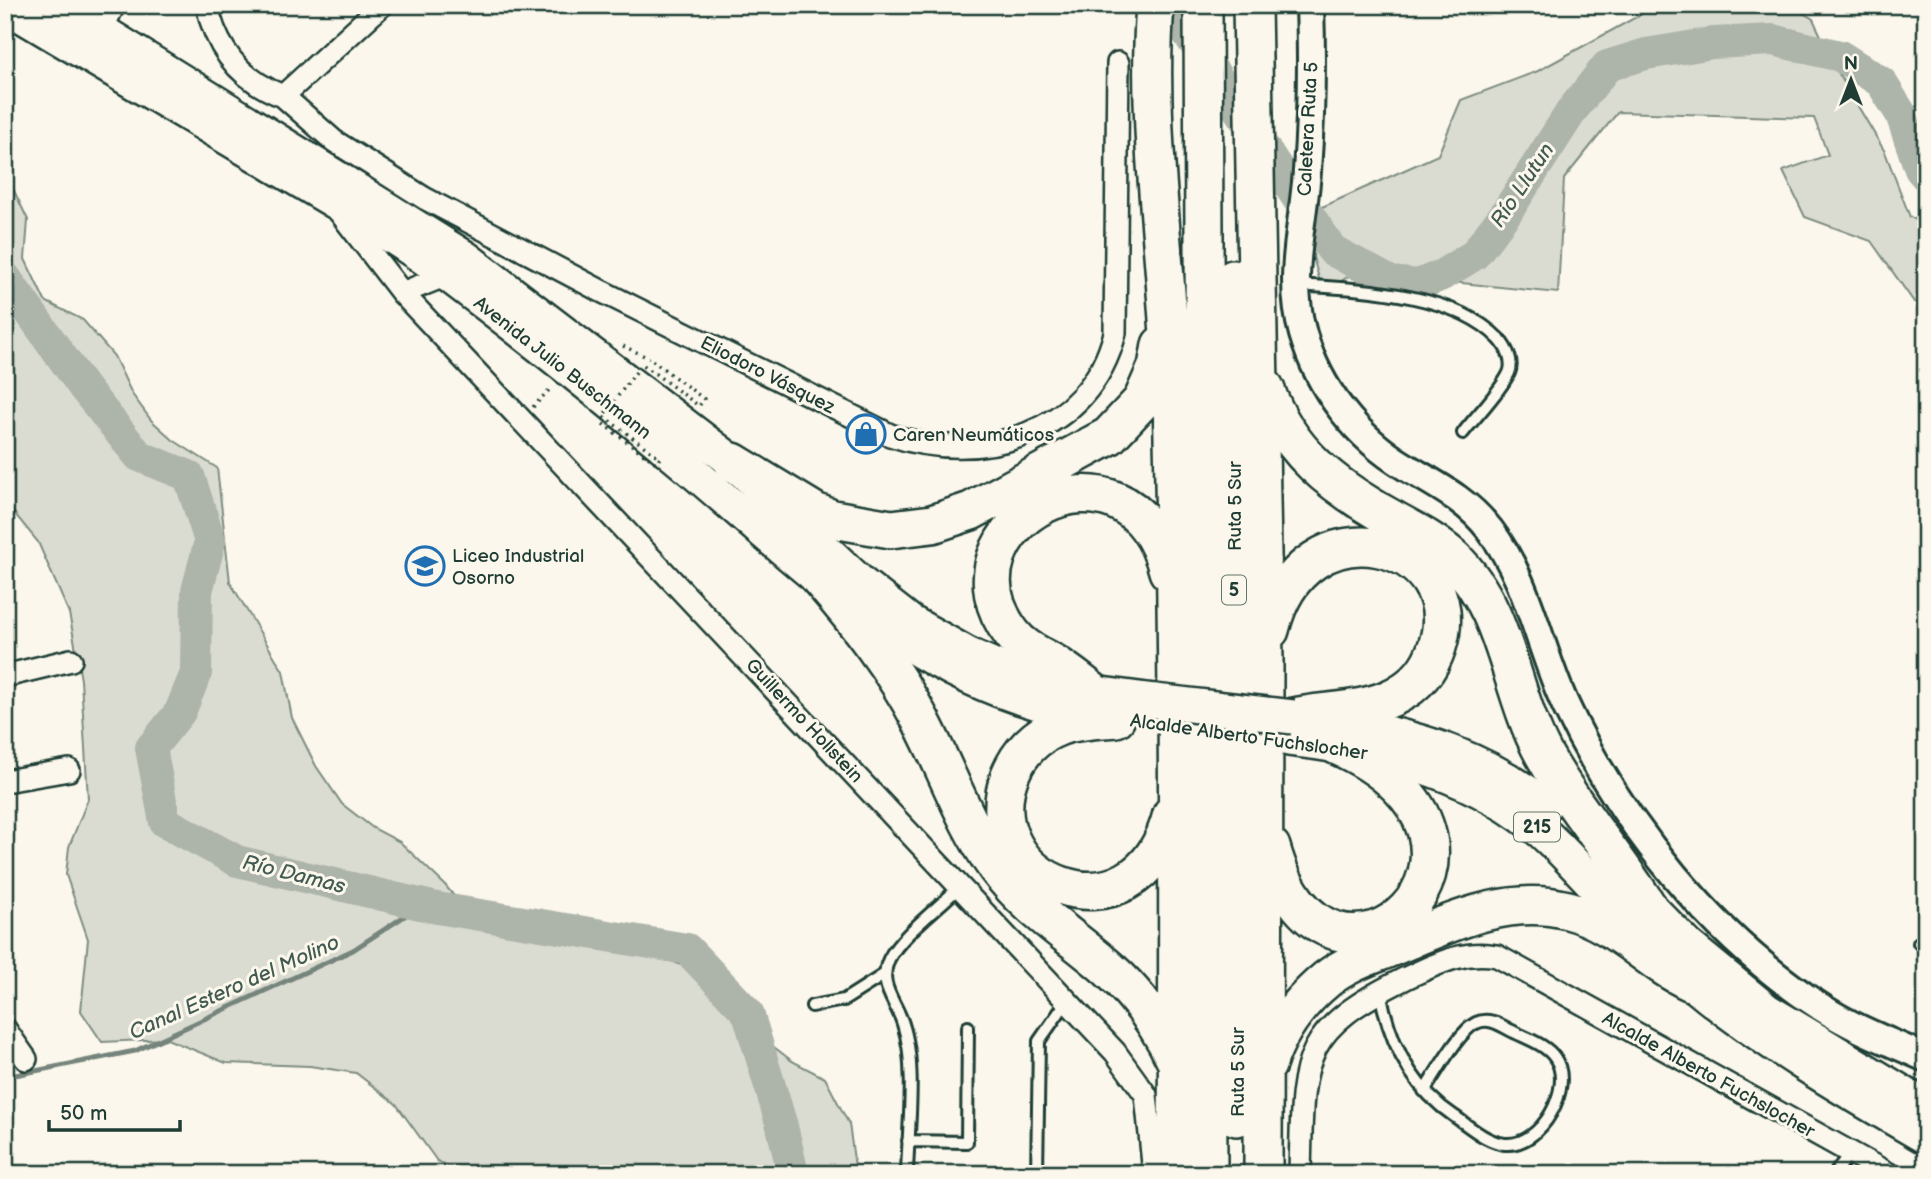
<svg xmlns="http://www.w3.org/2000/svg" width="1931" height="1179" font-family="'Balsamiq Sans',sans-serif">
<rect width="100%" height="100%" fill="#fbf7ec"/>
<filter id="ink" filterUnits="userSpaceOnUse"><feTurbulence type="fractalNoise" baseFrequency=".0143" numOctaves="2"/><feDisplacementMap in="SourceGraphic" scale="14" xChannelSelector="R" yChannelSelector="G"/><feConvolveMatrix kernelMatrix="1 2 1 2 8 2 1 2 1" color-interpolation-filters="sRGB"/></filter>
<g filter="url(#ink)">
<path fill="#dbdcd1" stroke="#7d8c82" stroke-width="2" d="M1658,5H1790L1813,19L1839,74L1885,152L1910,217L1926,224V305L1914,302L1871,241L1805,217L1783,171L1828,155L1814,118L1618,112L1564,179L1558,293L1355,272L1323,293L1313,257L1311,212L1438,155L1461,100L1538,71Z
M5,172L28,220L25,259L45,301L83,320L114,356L132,394L151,420L173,440L217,468L230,582L283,671L292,718L316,766L342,804L373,828L400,842L445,885L462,906L479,918L541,930H582L610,935L693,970L723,990L749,1013L770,1044L792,1061L825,1078L849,1124L856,1174H572L533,1170L463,1173L437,1161L396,1104L356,1073L310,1066L226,1063L167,1039L102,1042L81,1011L88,939L66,875L69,847L88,799L81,680L74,639L69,613L38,542L5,502Z"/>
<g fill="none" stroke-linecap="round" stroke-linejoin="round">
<path stroke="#74847b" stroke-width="5" d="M5,1077L135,1051L353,950L423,904"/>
<path stroke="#adb4aa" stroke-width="32" d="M1169,5L1332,250L1391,282L1418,285L1442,275L1474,255L1506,213L1573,109L1607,66L1646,54L1713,43L1773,40L1840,56L1881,82L1901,114L1920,169L1926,176
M5,277L84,388L139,456L189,476L210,541L197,591L196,673L180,712L151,748L165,822L237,861L437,908L687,949L748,1013L782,1126L793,1174"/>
<g stroke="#1f3d34" stroke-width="16">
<path id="service" d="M1296,285C1358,289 1454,292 1499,339C1507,348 1514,362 1509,373C1500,392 1476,416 1463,433
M1919,943L1926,948
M1380,991C1389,1041 1411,1087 1454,1116C1469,1126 1486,1142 1505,1144C1541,1147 1575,1087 1555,1058C1546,1044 1525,1038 1510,1030C1499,1024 1488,1017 1476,1023C1459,1031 1436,1074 1424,1091
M812,1006L844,1000L885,974
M908,1141L967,1142L968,1027
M907,1174C908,1129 917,1066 903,1024C896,1001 877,985 889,959C901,935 941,906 960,886
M1037,1174L1039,1041L1067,1001
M1835,1174L1850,1152"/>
</g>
<g stroke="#1f3d34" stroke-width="26">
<path id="minor" d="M207,5C216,49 240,80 283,96L382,5
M96,41L114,5
M283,96L334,141L424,198L599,290L890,435C981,466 1090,434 1115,333L1118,63
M338,210L402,293L1115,1052L1146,1095L1154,1174
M402,293L447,275
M5,676L71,660
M5,781L69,770
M5,1029L26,1059
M1300,1174C1303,1061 1296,1032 1406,978C1437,964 1462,950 1497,956L1889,1174"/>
</g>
<g stroke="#1f3d34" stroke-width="32">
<path id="tertiary" d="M1310,5C1312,60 1311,116 1307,171C1303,227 1287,278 1303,334C1319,389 1357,438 1406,467C1438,486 1467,500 1490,530C1529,581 1539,648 1566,706C1620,822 1715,941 1824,1009C1857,1030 1891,1042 1926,1058"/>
</g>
<g stroke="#1f3d34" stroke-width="37">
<path id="primary" d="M60,5L465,257L733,462L860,582L911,622L968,654L998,667L1093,692
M5,6C94,59 183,111 271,164C331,200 394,235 450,277C532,339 613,404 691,470C813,573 930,695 1096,715"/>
</g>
<g stroke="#1f3d34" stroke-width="38">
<path id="trunk" d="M1094,693L1155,701
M1358,727C1427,740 1488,761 1545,805
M1289,739C1386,750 1487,775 1558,847C1603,892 1643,942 1692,983C1764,1043 1845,1090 1926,1137
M1629,886L1688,946L1766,1010L1926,1107"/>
</g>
<g stroke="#1f3d34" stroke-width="42">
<path id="motorway" d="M1155,5C1145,136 1169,267 1172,398C1179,657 1178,915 1177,1174
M1203,5L1208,1174
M1252,5L1264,662L1263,1174
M1233,279L1237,1117
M1265,388C1288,452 1333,486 1390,518C1412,530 1434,541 1453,558C1507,609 1509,690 1543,753C1573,807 1615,855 1648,907
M733,462L815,512L833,519L891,529L932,524L971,511L1109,436L1142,401L1157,367L1161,345
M819,578C858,623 894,669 921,721C947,770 964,823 997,868C1029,911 1072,936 1111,971C1139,996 1160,1027 1176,1061
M1270,630C1303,493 1471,542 1437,647C1430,668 1416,685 1397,695C1366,712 1327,710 1293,717
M1094,693C1082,683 1069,673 1055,664C1040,655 1023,649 1012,634C930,527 1128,416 1168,571
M1116,718C1097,720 1076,720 1058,727C1036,735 1019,753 1010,775C970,881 1137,952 1172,814
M1271,847C1328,1051 1555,843 1336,745
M1267,1065C1278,1031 1299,1002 1327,979C1347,963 1371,956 1394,946C1449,923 1508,894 1568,910C1616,922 1648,962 1691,982"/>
</g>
<path stroke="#1f3d34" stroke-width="3.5" stroke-dasharray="2 5" stroke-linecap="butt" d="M623,346L649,358
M533,407L552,387"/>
<use href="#service" stroke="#fbf7ec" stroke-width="10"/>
<use href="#minor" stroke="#fbf7ec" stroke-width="21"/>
<use href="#tertiary" stroke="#fbf7ec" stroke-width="26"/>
<use href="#primary" stroke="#fbf7ec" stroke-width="32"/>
<use href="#trunk" stroke="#fbf7ec" stroke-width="33"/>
<use href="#motorway" stroke="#fbf7ec" stroke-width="37"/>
<g stroke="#1f3d34" stroke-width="38" stroke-linecap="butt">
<path id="trunk-bridge" d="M1155,701L1293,717"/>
</g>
<path stroke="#1f3d34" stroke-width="3.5" stroke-dasharray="2 5" stroke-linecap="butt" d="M603,424L656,463L660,458L603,416L642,364L699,406L704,399L649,358"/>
<use href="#trunk-bridge" stroke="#fbf7ec" stroke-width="33"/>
</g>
</g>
<defs>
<g id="shop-ring" transform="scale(2.0125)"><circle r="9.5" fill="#fbf7ec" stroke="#1f6fb2" stroke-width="1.5"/><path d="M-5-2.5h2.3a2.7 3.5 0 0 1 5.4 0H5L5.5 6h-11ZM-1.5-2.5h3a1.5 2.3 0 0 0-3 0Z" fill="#1f6fb2"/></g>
<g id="school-ring" transform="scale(2.0125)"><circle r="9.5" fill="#fbf7ec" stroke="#1f6fb2" stroke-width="1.5"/><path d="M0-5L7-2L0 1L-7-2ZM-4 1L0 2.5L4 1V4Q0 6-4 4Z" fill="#1f6fb2"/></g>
</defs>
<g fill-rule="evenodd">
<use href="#shop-ring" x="866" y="434"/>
<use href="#school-ring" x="425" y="566"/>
</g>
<g text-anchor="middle" stroke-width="6" stroke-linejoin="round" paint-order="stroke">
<g fill="#fbf7ec" stroke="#61756b" stroke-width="2">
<rect x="1222" y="575.5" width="24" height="29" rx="5"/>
<rect x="1514" y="812.5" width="46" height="29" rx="5"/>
</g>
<g font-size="18" font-weight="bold" fill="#1f3d34">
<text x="1234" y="596">5</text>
<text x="1537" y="833">215</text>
</g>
<g font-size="19" fill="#1f3d34" stroke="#fbf7ec">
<text transform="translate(1307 129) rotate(-87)" y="7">Caletera Ruta 5</text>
<text transform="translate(563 367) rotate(38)" y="7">Avenida Julio Buschmann</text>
<text transform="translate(768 374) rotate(27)" y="7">Eliodoro Vásquez</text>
<text transform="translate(1234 506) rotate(-90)" y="7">Ruta 5 Sur</text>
<text transform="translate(805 720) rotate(47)" y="7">Guillermo Hollstein</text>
<text transform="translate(1249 736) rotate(8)" y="7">Alcalde Alberto Fuchslocher</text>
<text transform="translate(1237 1072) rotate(-90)" y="7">Ruta 5 Sur</text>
<text transform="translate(1709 1074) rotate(29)" y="7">Alcalde Alberto Fuchslocher</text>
</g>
<g font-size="19" fill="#1f3d34" stroke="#fbf7ec" text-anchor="start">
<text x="893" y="441">Caren Neumáticos</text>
<text x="452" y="562">Liceo Industrial<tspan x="452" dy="22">Osorno</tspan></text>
</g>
<g font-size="21" font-style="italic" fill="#425b52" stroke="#fbf7ec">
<text transform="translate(1522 185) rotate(-56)" y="7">Río Llutun</text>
<text transform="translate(294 874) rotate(14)" y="7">Río Damas</text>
<text transform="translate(234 987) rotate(-24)" y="7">Canal Estero del Molino</text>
</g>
</g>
<rect width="1931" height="1179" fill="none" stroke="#fbf7ec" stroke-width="28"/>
<rect x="14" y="14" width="1903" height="1151" fill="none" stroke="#1f3d34" stroke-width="2.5" filter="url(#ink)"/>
<g transform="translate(1851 80)" stroke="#fbf7ec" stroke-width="5" paint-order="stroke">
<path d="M0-5L12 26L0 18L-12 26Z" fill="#1f3d34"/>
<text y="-10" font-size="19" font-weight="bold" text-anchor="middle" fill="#1f3d34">N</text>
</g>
<path d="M49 1120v10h131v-10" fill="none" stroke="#1f3d34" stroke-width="3.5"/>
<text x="60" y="1120" font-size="21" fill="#1f3d34" stroke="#fbf7ec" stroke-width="5" paint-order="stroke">50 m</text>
</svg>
